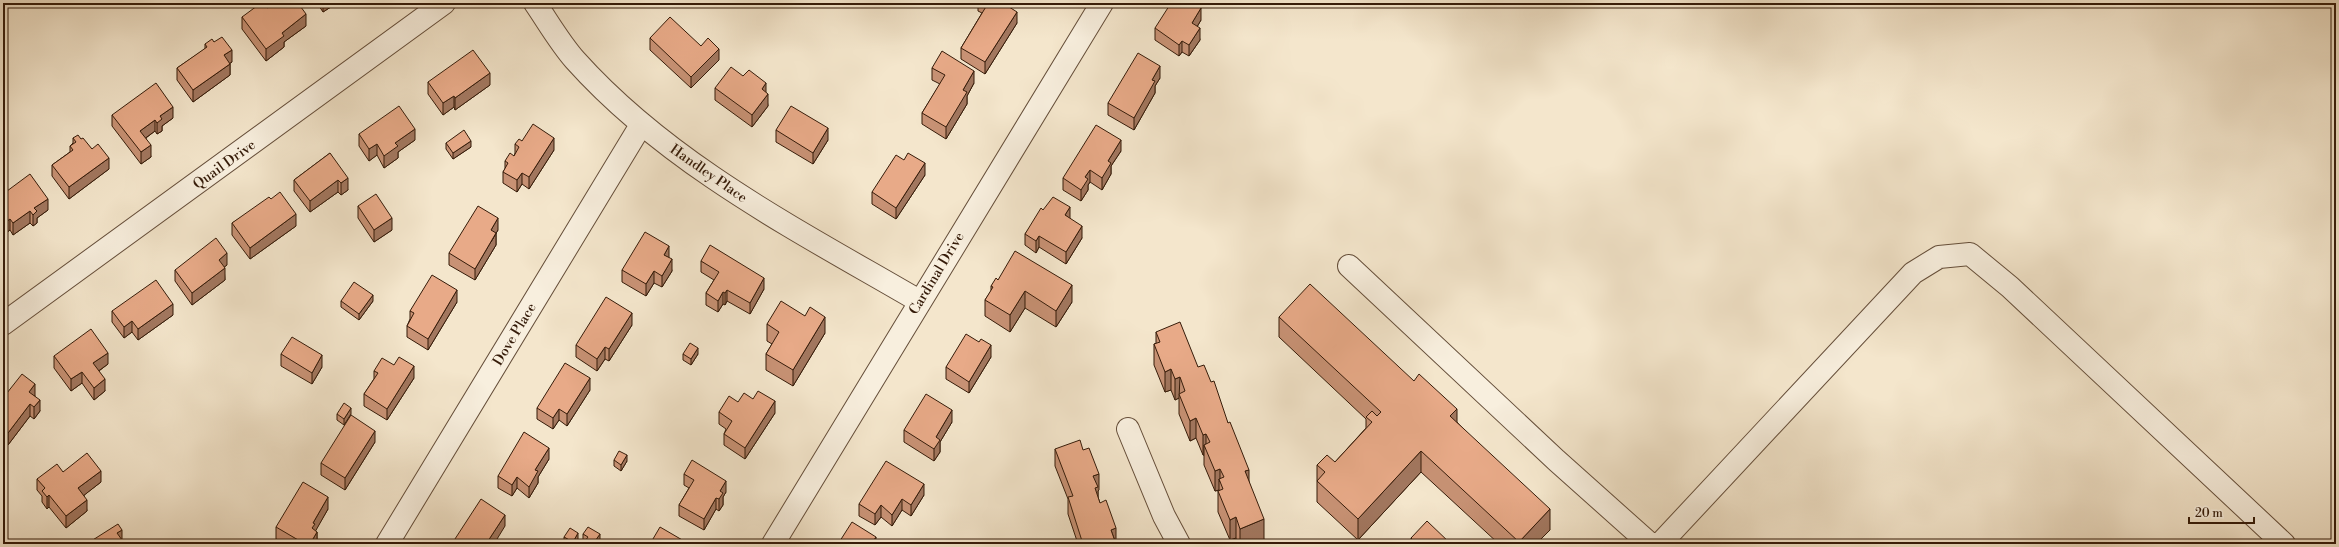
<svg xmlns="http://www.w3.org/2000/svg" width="2339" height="547" font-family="'Libre Bodoni',serif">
<rect width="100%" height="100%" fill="#f4e6cc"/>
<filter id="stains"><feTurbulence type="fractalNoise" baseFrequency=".005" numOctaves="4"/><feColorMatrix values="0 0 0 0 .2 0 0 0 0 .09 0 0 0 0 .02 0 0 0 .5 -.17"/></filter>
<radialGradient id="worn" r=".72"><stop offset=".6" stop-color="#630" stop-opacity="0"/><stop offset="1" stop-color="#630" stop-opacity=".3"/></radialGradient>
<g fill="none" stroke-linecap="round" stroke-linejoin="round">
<g stroke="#654e3a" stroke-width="24">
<path id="minor" d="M535,3C548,22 560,43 575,60C669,165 799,231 919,301
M1349,266L1556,460L1650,544
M3,324L444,3
M1128,429L1164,516L1179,544
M387,544L641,125
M773,544L1102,3
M1660,544L1913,273L1939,257L1970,254L2010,287L2284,544"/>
</g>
<use href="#minor" stroke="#f8efde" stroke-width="22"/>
</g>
<path fill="#c89275" stroke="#351b09" d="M317,3H337L323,12Z
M978,3H1003L1017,23L985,74L961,59V48L982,13L978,11Z
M267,8L306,26L284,42V47L266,61L242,29V17Z
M1201,20L1197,27L1200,40L1189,56L1182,52L1179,56L1155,40V28Z
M650,38L701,46L719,60L691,88L650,50Z
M214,42L232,62L230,63V75L193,102L177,80V68L205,49V44Z
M932,68L974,83L967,96V104L946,139L922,124V113L940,84L932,80Z
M1160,78L1155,86V93L1134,130L1108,115V103Z
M428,82L490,85L455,110L454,107L443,115L428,94Z
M715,88L766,93L768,106L752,127L715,100Z
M112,115L173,118L162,126V131L157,134L155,131L146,138L151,157L141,164L112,126Z
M776,130L828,140L813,164L776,142Z
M359,134L415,140L398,152V158L384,168L377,155L369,161L359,146Z
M73,138L81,139L92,149L109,169L69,199L52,176V165L70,152V146L73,143Z
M522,141L554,150L529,189L522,184L517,192L503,183V172L505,169V161L514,156L515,153V144Z
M446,143L471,147L453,159L446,149Z
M1121,151L1111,166V174L1102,190L1090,182L1088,185V190L1081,201L1063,190V178Z
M330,153L348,190L341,195L338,192L310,212L294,191V180Z
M925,175L896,219L872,204V192Z
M3,194L48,210L37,218V223L33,226L30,223L13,235L10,230L3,235Z
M271,199L296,226L250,259L232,235V223Z
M358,206L392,230L374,242L358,218Z
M1043,210L1070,218L1082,238L1066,264L1039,247L1036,253L1025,245V234Z
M498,230L496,233V245L475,280L449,265V253Z
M669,258L672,271L662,287L654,283L646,296L622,282V270Z
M701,261L764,289L750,314L727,301L725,305L723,304L718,312L706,305V293L714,280L701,272Z
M227,265L224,267L225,280L192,305L175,281V270Z
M998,280L1072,302L1056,327L1025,308L1010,332L985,316V300L991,291V286Z
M341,301H373L359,320L341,307Z
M457,302L428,350L407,337V326L410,319V311Z
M112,311L173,315L138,340L132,332L124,338L112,322Z
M1279,317L1457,422L1550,530L1536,544H1499L1421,472L1358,540L1317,502V465L1335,462L1366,428V419L1279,337Z
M767,324L825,333L793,386L766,370V354L772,344L767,341Z
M632,325L609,361L605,359L597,371L576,357V345Z
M1156,332L1198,367L1228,423L1249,482L1264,540L1252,544H1238L1236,538L1230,540L1218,512V491H1219V490L1215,491L1204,465V455H1203L1196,438L1190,441L1179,414V398L1175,400L1171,390L1165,392L1154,365V344H1156Z
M979,342L991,357L969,393L946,379V367Z
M281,354L322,367L312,384L281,366Z
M683,354H698L691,365L683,360Z
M54,356L108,364L99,371L105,391L94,400L82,383L71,391L54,368Z
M374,371L414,378L387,420L364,406V394L374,379Z
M590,390L567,426L559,420L553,429L537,419V408Z
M35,395V396L40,411L34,419L30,416L8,445L3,441V398Z
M738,402L775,413L745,459L724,445V434L726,429L719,424V412Z
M337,414H351L344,425L337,420Z
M952,422L940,442V452L934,461L904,442V430Z
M375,442L345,490L321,475V463Z
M1055,449L1099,490L1098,491V497L1100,503L1116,544H1121H1078L1068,514V499L1055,466Z
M549,459L538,477V483L529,498L517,488L512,496L498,488V476Z
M614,460L627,461L621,471L614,466Z
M63,472L101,482L84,495L87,511L66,528L49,507L47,509L42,502V496L37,490V479Z
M684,474L726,492L723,497V505L719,511L716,509L704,530L679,516V505L689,488L684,485Z
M924,495L911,516L902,510L892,526L881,517L875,525L859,516V504Z
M328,509L315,531L317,532V544H285L276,539V527Z
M583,534L600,540L597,544H583L585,541L583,540Z
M564,537L578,539L575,544H567L564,543Z
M1411,538L1451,544H1411Z"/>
<path fill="#a2775f" stroke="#351b09" d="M323,3H337L323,12Z
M1201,8V20L1192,35V23Z
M1017,12V23L985,74V62Z
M306,14V26L284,42V47L266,61V49L282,33Z
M1200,28V40L1189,56V45Z
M1182,41V52L1179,56V45Z
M719,49V60L691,88V77Z
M232,50V62L224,67V55Z
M230,64V75L193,102V90Z
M1160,66V78L1155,86V93L1134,130V118L1152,80Z
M974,71V83L967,96V104L946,139V127L963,90Z
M490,73V85L455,110V98Z
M766,83V95L762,89Z
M768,94V106L752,127V115Z
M454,96V107L443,115V103Z
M173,107V118L162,126V131L157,134V123L160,116Z
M155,120V131L140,142V131Z
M828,128V140L813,164V153Z
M415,129V140L398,152V158L384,168V156L395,143Z
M554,138V150L529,189V177Z
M1121,140V151L1111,166V174L1102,190V178L1108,161Z
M471,141V147L453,159V153Z
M377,144V155L369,161V149Z
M151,145V157L141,164V152Z
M109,158V169L69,199V187Z
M925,163V175L896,219V208Z
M1090,170V182L1088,185V190L1081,201V190L1085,177Z
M522,173V184L517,192V180Z
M348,178V190L341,195V183Z
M338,180V192L310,212V201Z
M48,199V210L37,218V223L33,226V215L34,208Z
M1070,207V219L1065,215Z
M30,211V223L13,235V223Z
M296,214V226L250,259V248Z
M392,218V230L374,242V230Z
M498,218V230L491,242V230Z
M10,219V230L3,235V224Z
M1082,226V238L1066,264V252Z
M496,233V245L475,280V269Z
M1039,236V247L1036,253V241Z
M669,246V258L664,255Z
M227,253V265L219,271V260Z
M672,259V271L662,287V276Z
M225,268V280L192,305V293Z
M654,271V283L646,296V284Z
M764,278V289L750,314V303Z
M1072,285V302L1056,327V311Z
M457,290V302L428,350V339Z
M727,290V301L725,305V293Z
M1025,291V308L1010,332V315Z
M723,292V304L718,312V301Z
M373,295V301L359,320V314Z
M173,304V315L138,340V329Z
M632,313V325L609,361V349Z
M825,317V333L793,386V370Z
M132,321V332L124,338V327Z
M991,345V357L969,393V382Z
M605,347V359L597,371V359Z
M698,348V354L691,365V359Z
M108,353V364L93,375V363Z
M322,355V367L312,384V373Z
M414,366V378L387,420V409Z
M1171,369V390L1165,392V372Z
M82,372V383L71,391V379Z
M1180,377L1179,398L1175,400V379Z
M590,378V390L567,426V414Z
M105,379V391L94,400V388Z
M35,384V395L29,403V392Z
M40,400V411L34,419V407Z
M775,401V413L745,459V448Z
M30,404V416L8,445V433Z
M351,408V414L344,425V419Z
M559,409V420L553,429V418Z
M1457,409V430L1450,416Z
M952,410V422L940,442V452L934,461V449L936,437Z
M1196,418V438L1190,441V421Z
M375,431V442L345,490V478Z
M1206,434V449L1204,445V455H1203V435Z
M549,448V459L538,477V483L529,498V487L535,470Z
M1421,451V472L1358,540V519Z
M627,455V461L621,471V465Z
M1220,469V482L1219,479V490L1215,491V471Z
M1249,470V490L1245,471Z
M101,471V482L78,500V488Z
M1099,474V490L1098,491V504L1095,505L1093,476Z
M517,477V488L512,496V485Z
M726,481V492L723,497V505L719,511V499L720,491Z
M924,484V495L911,516V505Z
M49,495V507L47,509V497Z
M328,497V509L315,532L312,528L313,523Z
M716,498V509L704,530V519Z
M902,499V510L892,526V515Z
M87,500V511L66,528V516Z
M881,505V517L875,525V514Z
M1550,509V530L1536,544H1519V542Z
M505,515V526L494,544H486Z
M1236,517V538L1230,540V520Z
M1264,519V540L1252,544H1240V529Z
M1116,528V544L1111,530Z
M122,530V544H119L117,533Z
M317,532V544H310Z
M578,533V539L575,544H573V542Z
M600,534V540L597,544H593Z
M876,537V544H871Z
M1086,540V544H1082V541Z"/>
<path fill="#e8aa88" stroke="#351b09" d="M261,3H263L267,8L274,3H298L306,14L282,33L284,36L266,49L242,17Z
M984,3H1003L1017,12L985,62L961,48L987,5Z
M1171,3H1193L1201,8L1192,23L1200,28L1189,45L1182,41L1179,45L1155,28Z
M670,17L701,46L708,38L719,49L691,77L650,38Z
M222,37L232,50L224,55L230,64L193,90L177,68L207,47L205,44L212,39L214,42Z
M473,50L490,73L455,98L454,96L443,103L428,82Z
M942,51L974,71L963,90L967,92L946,127L922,113L945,75L932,68Z
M1138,53L1160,66L1152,80L1155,81L1134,118L1108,103Z
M731,67L743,76L749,70L766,83L762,89L768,94L752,115L715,88Z
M156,83L173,107L160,116L162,119L157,123L155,120L140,131L151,145L141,152L112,115Z
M399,106L415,129L395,143L398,146L384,156L377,144L369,149L359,134Z
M791,106L828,128L813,153L776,130Z
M533,124L554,138L529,177L522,173L517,180L503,172L508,163L505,161L510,153L514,156L519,147L515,144L519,139L522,141Z
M1096,125L1121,140L1108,161L1111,163L1102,178L1090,170L1085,177L1088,179L1081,190L1063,178Z
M464,130L471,141L453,153L446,143Z
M78,135L81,139L83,138L92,149L98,144L109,158L69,187L52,165L73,150L70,146L76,142L73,138Z
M330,153L348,178L341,183L338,180L310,201L294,180Z
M908,153L925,163L896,208L872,192L896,155L904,160Z
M30,174L48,199L34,208L37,211L33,215L30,211L13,223L10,219L3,224V194Z
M280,192L296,214L250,248L232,223L269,197L271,199Z
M376,194L392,218L374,230L358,206Z
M1053,197L1070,207L1065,215L1082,226L1066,252L1039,236L1036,241L1025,234L1041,208L1043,210Z
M478,206L498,218L491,230L496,233L475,269L449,253Z
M645,232L669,246L664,255L672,259L662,276L654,271L646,284L622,270Z
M216,238L227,253L219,260L225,268L192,293L175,270Z
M710,245L764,278L750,303L727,290L725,293L723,292L718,301L706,293L719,272L701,261Z
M1015,251L1072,285L1056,311L1025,291L1010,315L985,300L993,287L991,286L996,278L998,280Z
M432,275L457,290L428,339L407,326L414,313L410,311Z
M156,280L173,304L138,329L132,321L124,327L112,311Z
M354,282L373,295L359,314L341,301Z
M1310,284L1414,381L1419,374L1457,409L1450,416L1550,509L1519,542L1421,451L1358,519L1317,481L1325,472L1317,465L1327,455L1335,462L1372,422L1366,417L1372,411L1377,416L1381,412L1279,317Z
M606,297L632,313L609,349L605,347L597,359L576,345Z
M781,301L805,316L810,307L825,317L793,370L766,354L779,332L767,324Z
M1180,322L1198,367L1204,365L1211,382L1214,381L1228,423L1230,422L1249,470L1245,471L1264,519L1240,529L1236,517L1230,520L1218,491L1223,489L1219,479L1224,477L1220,469L1215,471L1204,445L1210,442L1206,434L1203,435L1196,418L1190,421L1179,394L1185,391L1180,377L1175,379L1171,369L1165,372L1154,344L1160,342L1156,332Z
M91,329L108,353L93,363L105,379L94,388L82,372L71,379L54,356Z
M966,334L979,342L981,339L991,345L969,382L946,367Z
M292,337L322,355L312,373L281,354Z
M690,343L698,348L691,359L683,354Z
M399,357L414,366L387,409L364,394L378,373L374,371L382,358L394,365Z
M565,363L590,378L567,414L559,409L553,418L537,408Z
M22,374L35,384L29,392L40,400L34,407L30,404L8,433L3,429V398Z
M758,391L775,401L745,448L724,434L732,421L719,412L729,396L738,402L744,393L753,399Z
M926,394L952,410L936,437L940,440L934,449L904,430Z
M344,403L351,408L344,419L337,414Z
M351,415L375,431L345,478L321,463Z
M524,432L549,448L535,470L538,471L529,487L517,477L512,485L498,476Z
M1080,440L1083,450L1089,448L1099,474L1093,476L1098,487L1095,488L1100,503L1106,500L1116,528L1111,530L1116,544L1120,542L1121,544H1087L1086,540L1082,541L1068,497L1073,496L1055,449Z
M619,451L627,455L621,465L614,460Z
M87,453L101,471L78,488L87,500L66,516L49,495L47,497L42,491L45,488L37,479L57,464L63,472Z
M692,460L726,481L720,491L723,493L719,499L716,498L704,519L679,505L694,480L684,474Z
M886,461L924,484L911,505L902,499L892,515L881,505L875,514L859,504Z
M303,482L328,497L313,523L315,524L312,528L317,532L310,544H305L276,527Z
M481,499L505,515L486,544H455L453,542Z
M1427,521L1451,544H1417L1411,538Z
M852,522L876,537L871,544H838Z
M118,524L122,530L117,533L122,540L119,543L120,544H88V543Z
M588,527L600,534L593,544H583L588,537L583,534Z
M660,527L684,541L682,544H650Z
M570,528L578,533L573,542L564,537Z"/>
<g text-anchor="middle" stroke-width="3" stroke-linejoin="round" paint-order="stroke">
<g font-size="14" fill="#351b09" stroke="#f8efde">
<text transform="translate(224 164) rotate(-36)" y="5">Quail Drive</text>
<text transform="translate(709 173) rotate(35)" y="5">Handley Place</text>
<text transform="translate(936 273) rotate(-59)" y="5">Cardinal Drive</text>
<text transform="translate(514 334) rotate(-59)" y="5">Dove Place</text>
</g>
</g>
<rect width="2339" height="547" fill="none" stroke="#f4e6cc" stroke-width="16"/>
<rect x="4" y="4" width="2331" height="539" fill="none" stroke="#351b09" stroke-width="2"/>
<rect x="8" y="8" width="2323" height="531" fill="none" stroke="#351b09"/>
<path d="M2189 517v6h65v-6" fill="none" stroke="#351b09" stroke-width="2"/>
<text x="2195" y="517" font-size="12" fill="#351b09" stroke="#f8efde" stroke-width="3" paint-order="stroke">20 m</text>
<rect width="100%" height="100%" filter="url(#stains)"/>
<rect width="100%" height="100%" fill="url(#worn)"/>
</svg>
